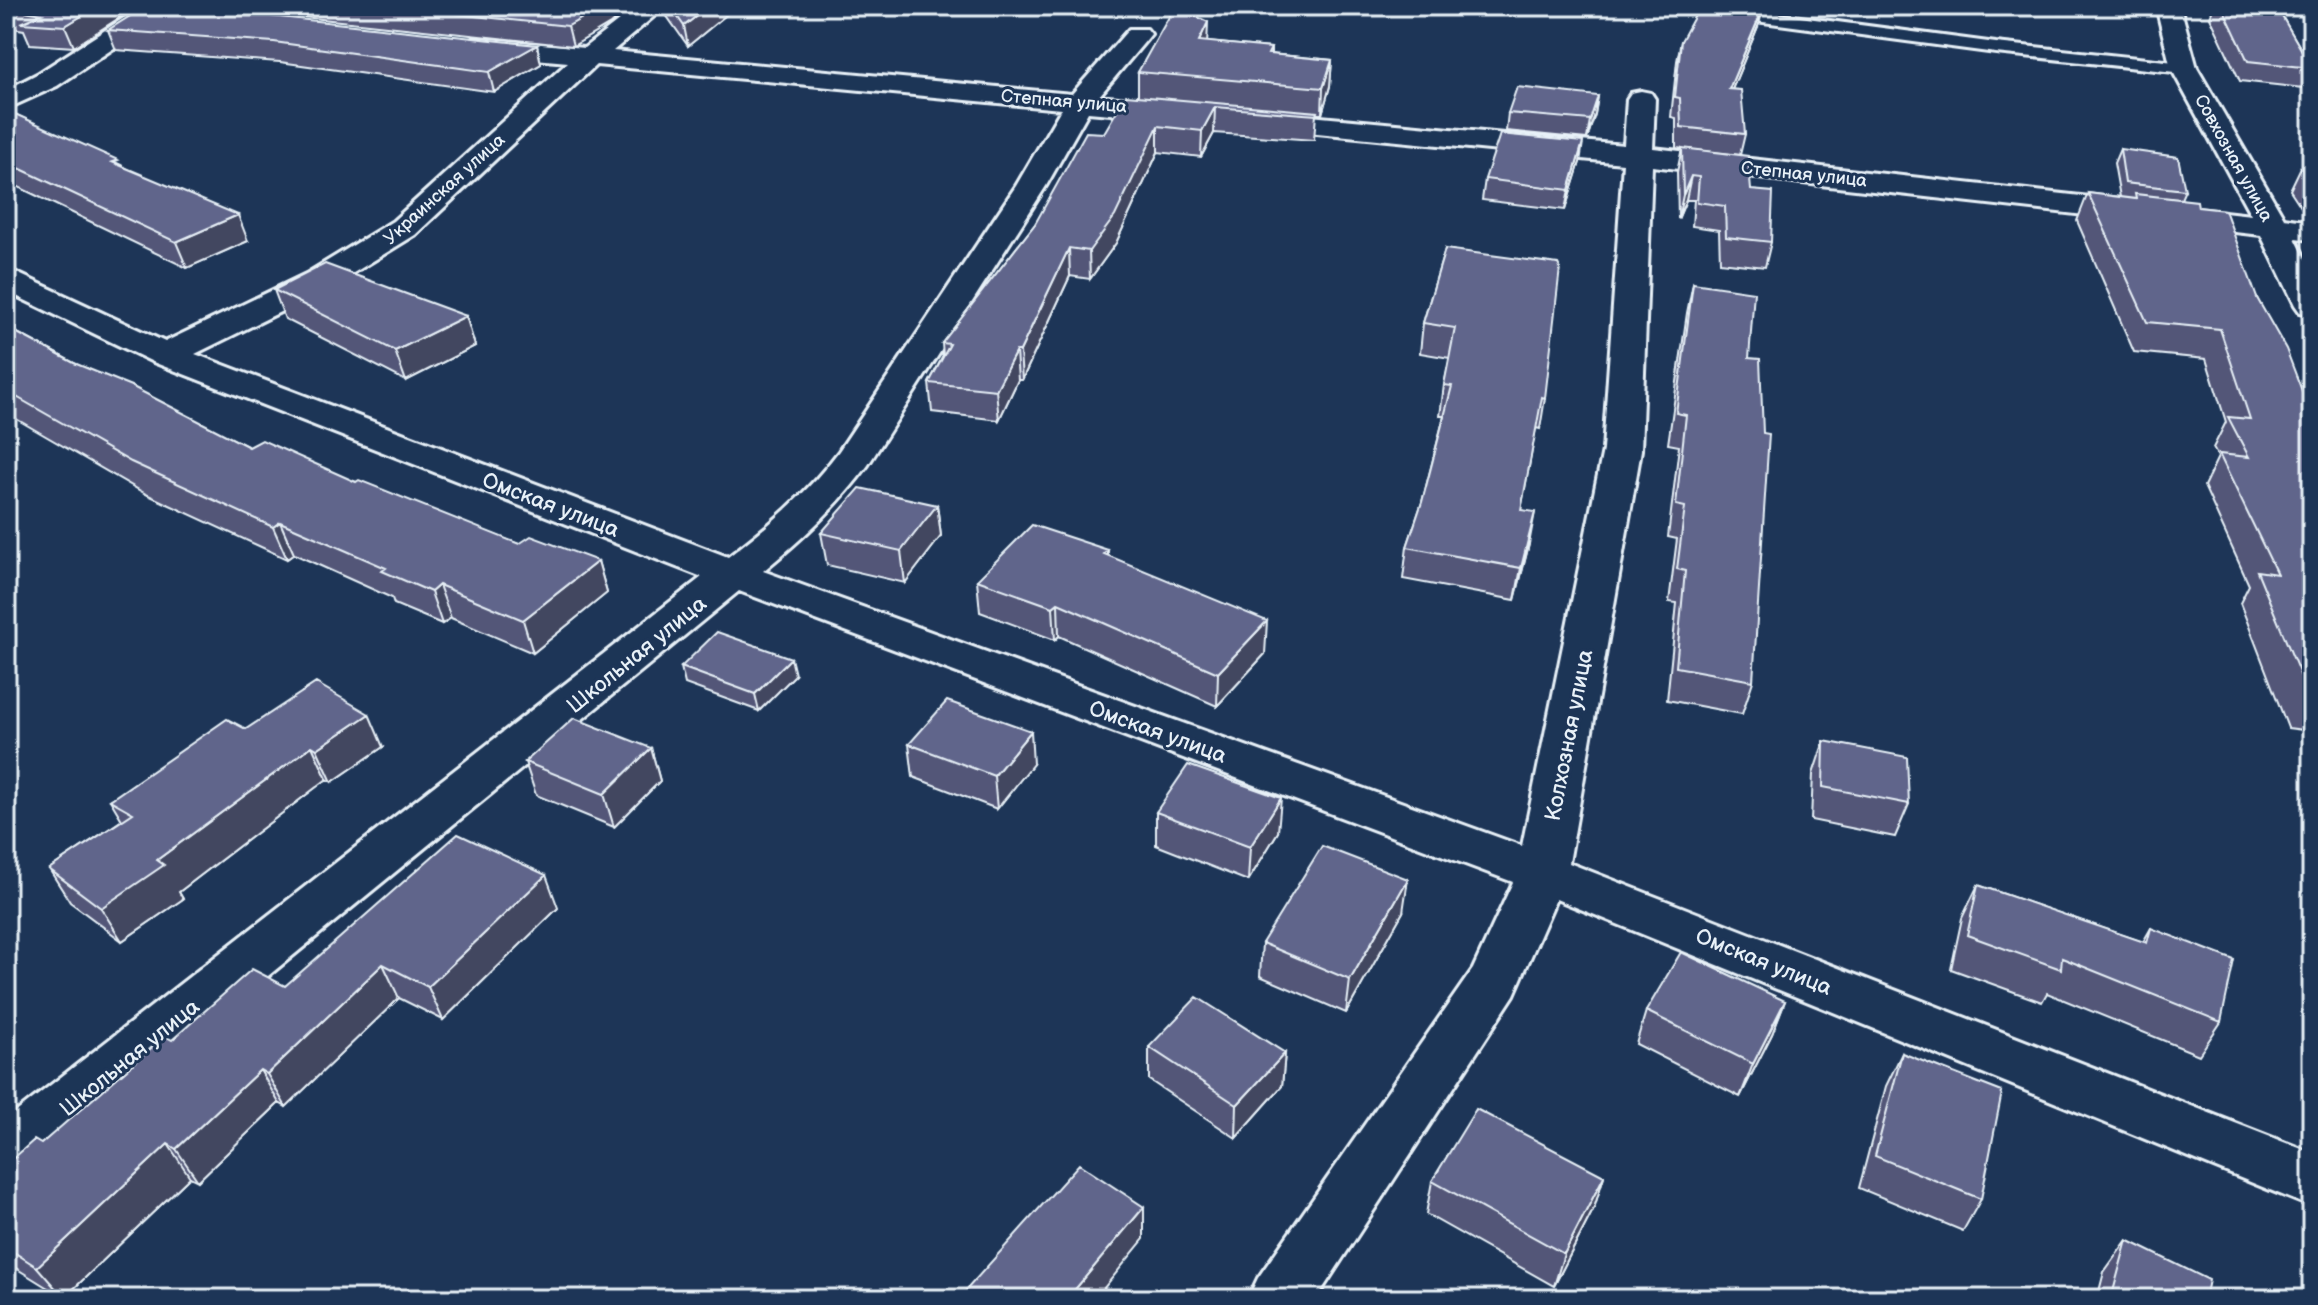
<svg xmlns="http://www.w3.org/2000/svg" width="2318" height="1305" font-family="'Balsamiq Sans',sans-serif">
<rect width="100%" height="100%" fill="#1d3557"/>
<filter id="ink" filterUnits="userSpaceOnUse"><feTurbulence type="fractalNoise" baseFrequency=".0125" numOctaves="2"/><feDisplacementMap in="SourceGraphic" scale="16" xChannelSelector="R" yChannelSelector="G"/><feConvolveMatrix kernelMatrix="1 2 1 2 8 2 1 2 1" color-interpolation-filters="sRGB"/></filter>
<g filter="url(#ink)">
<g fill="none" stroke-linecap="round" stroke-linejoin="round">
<g stroke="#e8f1f8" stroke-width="6">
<path id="service" d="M1673,6H1717L1996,43L2184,63L2192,68L2184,73L1996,53L1681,11Z"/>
</g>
<g stroke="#e8f1f8" stroke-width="6">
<path id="minor" d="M90,6H172L208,12L212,17L208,22L199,25L156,20L57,86L6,109V90L37,74L127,16L93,11Z
M638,6H666L613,51L1072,94L1129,29H1147L1151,34L1147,39L1099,96L1178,104L1188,106L1192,112L1188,118L1178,120L1088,112L1046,186L868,465C837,507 803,538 763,571L1522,846L1603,450L1623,163L1255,127L1245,125L1241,119L1245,113L1255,111L1624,145L1627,99L1631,93L1641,91L1651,93L1655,99L1653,148L2251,215L2171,68L2156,6H2180L2197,68L2284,218L2312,222V240L2295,238L2312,272V315L2300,312L2295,305L2261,235L1652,166L1641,450L1569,863L2312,1153V1207L1556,899L1514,995L1316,1299H1248L1258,1278L1473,969L1513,882L739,591L27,1173L6,1181V1120L702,577L153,362L6,291V268L165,342L306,274L393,221L568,62L478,54L469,52L465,46L469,40L478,38L584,48ZM596,65L1061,109L1016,186L839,451C807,494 770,525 728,557L195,354L329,288L415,235Z"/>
</g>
<use href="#service" fill="#1d3557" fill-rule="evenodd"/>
<use href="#minor" fill="#1d3557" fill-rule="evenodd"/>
</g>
<path fill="#535778" stroke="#e8f1f8" stroke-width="2" d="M6,6L119,18L74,47L30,44L24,30L6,27Z
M200,6H633L610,24L573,46Z
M663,6H737L688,46L664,12Z
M2214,6H2276L2312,68L2303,88L2240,81L2210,17Z
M1759,24L1732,89L1745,134L1740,155L1676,148V118L1671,117L1677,61L1681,41Z
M108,30L537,45L541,64L494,92L280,62L116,50Z
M1207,42L1271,48V54L1332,60L1330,86L1322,114H1316L1314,140L1214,133L1201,157L1158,152L1116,243L1090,279L1070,276L1022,380H1018L999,420L932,412L929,383L943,356L942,343L1035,224L1104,133L1138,96V72Z
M1598,96L1595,114L1587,139L1506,131L1508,113Z
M6,110L121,165L248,241L187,268L6,181Z
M1682,148L1751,190L1771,242L1765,267L1720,262L1719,230L1692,226L1694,200H1686L1678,219L1677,172Z
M2120,149L2185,190L2181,199L2198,207L2257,298L2312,417V731L2288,728L2240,603L2249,585L2204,486L2218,457L2213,448L2226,422L2206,359L2134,352L2077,221L2088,193L2120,197L2114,163Z
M1580,162L1565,210L1482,200L1485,179Z
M2301,167L2312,168V219H2309L2290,190Z
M1445,249L1545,398L1540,429L1536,428L1521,510L1529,544L1515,600L1403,579L1407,547L1422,502L1444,416H1440L1444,385L1450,358L1420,353L1423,323Z
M1693,283L1749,358L1753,681L1742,714L1667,700L1677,603L1669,602L1677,539L1668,537L1679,446L1668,444L1687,313Z
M274,290L466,316L475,346L406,381L285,319Z
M6,327L74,363L249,447L356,482L519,544L598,561L607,593L533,653L451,618L442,624L394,604L392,598L294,554L287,559L146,494L6,413Z
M937,505L941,536L905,583L827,565L821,533Z
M1108,550V556L1265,654L1217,706L1059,636L1055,640L980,612L977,580Z
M681,667L795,675L759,711L685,684Z
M246,729L383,747L332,782L327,779L179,892L183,899L122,941L70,902L49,869L122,820L110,800Z
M1824,741L1909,804L1895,837L1811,820L1813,774Z
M909,744L1033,764L997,809L913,777Z
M651,748L660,781L614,827L536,795L525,762Z
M1156,812L1278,832L1248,881L1156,845Z
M1978,885L2143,942L2151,928L2221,1022L2199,1055L2047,993L2042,1002L1951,969L1962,918Z
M558,908L443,1020L399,998L286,1107L279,1103L198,1181L190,1177L64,1298L6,1262V1165L41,1144L172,1040L285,986Z
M1403,912L1346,1013L1260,976L1262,943Z
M1785,1001L1772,1034L1740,1097L1636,1044L1646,1011Z
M1149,1047L1285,1053L1282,1086L1236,1138L1149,1080Z
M1902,1053L1981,1199L1963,1231L1859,1188L1886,1086Z
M1604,1176L1594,1208L1554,1286L1426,1214L1432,1181Z
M2127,1240L2205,1299H2097L2104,1272Z"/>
<path fill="#434761" stroke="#e8f1f8" stroke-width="2" d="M98,6H114L119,18L74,47L65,26Z
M603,6H633L610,24L573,46L568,26Z
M709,6H737L688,46L684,26Z
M1764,6L1759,24L1724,109L1729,89Z
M1208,22L1207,47L1199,41Z
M537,45L541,64L494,92L489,72Z
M1332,60L1330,86L1322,114L1323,88Z
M1598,96L1595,114L1587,139L1590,120Z
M1215,107L1214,133L1201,157L1202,131Z
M1158,126V152L1116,243L1090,279L1089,251Z
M1583,142L1580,162L1565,210L1569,190Z
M1691,176L1686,200L1678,219L1683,195Z
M238,215L248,241L187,268L176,242Z
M1069,248L1070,276L1022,380L1020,351Z
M466,316L475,346L406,381L395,351Z
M1016,351L1018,380L999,420L996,390Z
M937,505L941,536L905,583L901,551Z
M1535,512L1529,544L1515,600L1521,568Z
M280,522L294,554L287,559L273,527Z
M598,561L607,593L533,653L523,620Z
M439,585L451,618L442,624L431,592Z
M1058,603L1059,636L1055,640L1053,607Z
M1267,621L1265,654L1217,706L1218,673Z
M791,658L795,675L759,711L755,694Z
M369,714L383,747L332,782L317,749Z
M1031,731L1033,764L997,809L994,776Z
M312,746L327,779L179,892L183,899L122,941L101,908L157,860Z
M651,748L660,781L614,827L604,794Z
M1281,798L1278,832L1248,881L1250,847Z
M546,875L558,908L443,1020L428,987Z
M1408,879L1403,912L1346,1013L1350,980Z
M383,964L399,998L286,1107L267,1074Z
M1785,1001L1772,1034L1740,1097L1753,1064Z
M1285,1053L1282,1086L1236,1138L1237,1105Z
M260,1070L279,1103L198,1181L176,1149Z
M168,1144L190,1177L64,1298L37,1267Z
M1604,1176L1594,1208L1554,1286L1564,1254Z
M1144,1207V1239L1095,1299H1067Z"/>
<path fill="#60658b" stroke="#e8f1f8" stroke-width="2" d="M6,6H98L65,26L21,23L42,14L6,8Z
M146,6H178L537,45L489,72L274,42L108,30Z
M380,6H603L568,26Z
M670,6H709L684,26Z
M1175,6L1208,22L1199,41L1271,48L1268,54L1332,60L1323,88L1138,72Z
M1700,6H1764L1729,89L1741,90L1745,134L1681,127L1680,98L1675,97L1681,41Z
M2222,6H2276L2312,68L2248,61Z
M1517,87L1598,96L1590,120L1508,113Z
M1126,95L1317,112L1316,115L1215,107L1202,131L1158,126L1115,216L1089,251L1069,248L1020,351H1016L996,390L929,383L950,344L942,343L1035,224L1086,132L1104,133Z
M6,110L118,160L112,162L238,215L176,242L6,162Z
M1500,134L1583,142L1569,190L1485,179Z
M1682,148L1748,156L1751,190L1773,192L1771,242L1726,237L1725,206L1697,202L1699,177L1691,176L1683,195Z
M2120,149L2178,157L2185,190L2125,183Z
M2301,167L2312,168V182Z
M2088,193L2136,199L2135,194L2197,201L2198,207L2225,210L2257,298L2286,349L2312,417V459H2310L2312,463V695L2308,694L2257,571L2277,574L2219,454L2249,457L2228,417L2250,419L2220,329L2147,322Z
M1445,249L1558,264L1560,268L1545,398L1542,397L1521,510L1535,512L1521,568L1407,547L1422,502L1452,386L1444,385L1455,328L1423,323Z
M325,264L466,316L395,351L274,290Z
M1693,283L1754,292L1749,358L1760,359L1763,433L1769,434L1753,681L1676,667L1685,571L1677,569L1685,507L1676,505L1686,415L1676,413Z
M6,327L74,363L131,386L249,447L262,440L356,482L359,480L519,544L531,536L598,561L523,620L439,585L431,592L382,571L386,568L280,522L273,527L131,462L6,391Z
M860,488L937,505L901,551L821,533Z
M1032,525L1108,550L1104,554L1267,621L1218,673L1058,603L1053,607L977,580Z
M717,632L791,658L755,694L681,667Z
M316,683L369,714L317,749L312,746L157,860L164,865L101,908L49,869L133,813L110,800L227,719L246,729Z
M947,701L1031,731L994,776L909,744Z
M574,718L651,748L604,794L525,762Z
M1824,741L1907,757L1909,804L1823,787Z
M1188,765L1281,798L1250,847L1156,812Z
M458,834L546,875L428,987L383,964L267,1074L260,1070L176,1149L168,1144L37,1267L6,1247V1165L34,1140L41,1144L165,1036L172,1040L252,969L285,986Z
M1322,846L1408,879L1350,980L1262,943Z
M1978,885L2147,943L2151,928L2234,960L2221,1022L2062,958L2061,969L1967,935Z
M1681,952L1785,1001L1753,1064L1646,1011Z
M1197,997L1285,1053L1237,1105L1149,1047Z
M1902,1053L2002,1092L1981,1199L1875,1156Z
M1476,1109L1604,1176L1564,1254L1432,1181Z
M1079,1164L1144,1207L1067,1299H958Z
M2127,1240L2209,1280L2205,1299H2111Z
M1377,1295L1384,1299H1374Z"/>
</g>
<g text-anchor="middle" stroke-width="6" stroke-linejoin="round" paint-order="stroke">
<g font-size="18" fill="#e8f1f8" stroke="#1d3557">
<text transform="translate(1064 101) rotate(5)" y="6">Степная улица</text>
<text transform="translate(2234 158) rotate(61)" y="6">Совхозная улица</text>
<text transform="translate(1804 174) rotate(6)" y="6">Степная улица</text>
<text transform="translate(444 189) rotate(-42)" y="6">Украинская улица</text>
</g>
<g font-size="22" fill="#e8f1f8" stroke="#1d3557">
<text transform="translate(551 504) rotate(21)" y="8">Омская улица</text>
<text transform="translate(636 654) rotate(-39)" y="8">Школьная улица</text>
<text transform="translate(1158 731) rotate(20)" y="8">Омская улица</text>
<text transform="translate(1568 735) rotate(-79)" y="8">Колхозная улица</text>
<text transform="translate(1764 961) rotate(22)" y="8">Омская улица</text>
<text transform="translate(129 1057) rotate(-39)" y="8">Школьная улица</text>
</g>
</g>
<rect width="2318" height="1305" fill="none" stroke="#1d3557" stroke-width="32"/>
<rect x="16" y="16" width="2286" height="1273" fill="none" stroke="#e8f1f8" stroke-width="3" filter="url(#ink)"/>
</svg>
